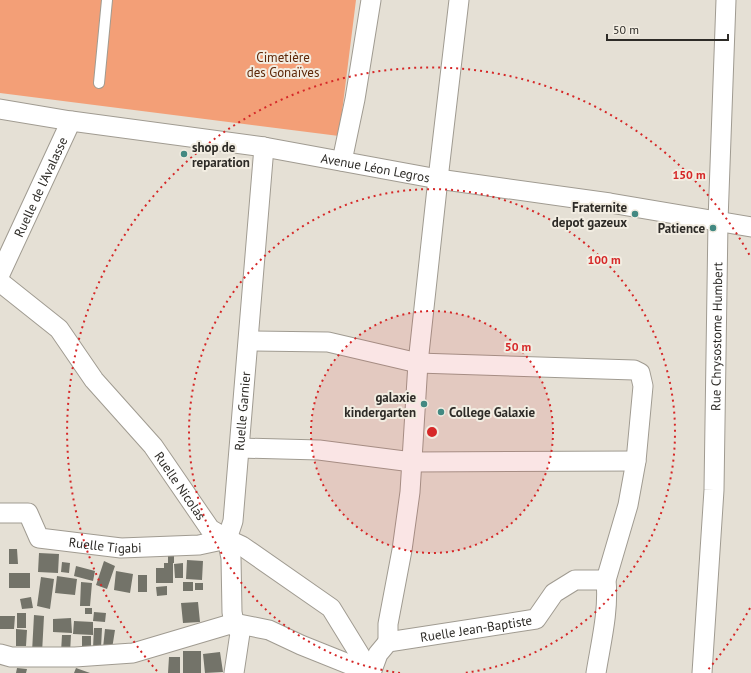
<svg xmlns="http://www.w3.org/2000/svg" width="751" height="673" font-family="'PT Sans',sans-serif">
<rect width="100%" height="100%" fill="#e5e0d5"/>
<path fill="#f39f77" d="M0,0H356L339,136L0,93Z"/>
<path fill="#737369" d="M9,549H17L18,564H9Z
M39,553L59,554L58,573L38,572Z
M168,556H174V563H168Z
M187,560L203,561L202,580L186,579Z
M104,561L115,566L107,589L96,585Z
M62,562L70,563L69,573L61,572Z
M164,563H173V583H156V568H164Z
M183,563V578H175L174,564Z
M76,566L95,571L93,581L74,576Z
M116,571L133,574L130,593L114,590Z
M9,573H30V588H9Z
M138,575H147V592H138Z
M57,576L77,579L75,595L55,593Z
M41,577L54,579L50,609L37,606Z
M81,582L92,583L90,606H80Z
M183,582H193V591H183Z
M195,583H203V590H195Z
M167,586V595L157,596L156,587Z
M31,597L33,608L22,609L20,599Z
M198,602L200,622L183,623L181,603Z
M85,608H92V614H85Z
M94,612L106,613L105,622L93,621Z
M17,613H26V628H17Z
M34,615L44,616L42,653L32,652Z
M0,616H15L14,629H0Z
M71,618L72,633L53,632V619Z
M74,621L93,622V635L73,634Z
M94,628H102L101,648H93Z
M16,629L27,630L26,646H16Z
M105,629L115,630L112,649L103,648Z
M62,635H71L70,653L61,652Z
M82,636H91V651H82Z
M183,651H201V673H183Z
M220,652L223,672L205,673L203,654Z
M169,657H180V673H168Z
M17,668L27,669L26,673H16Z
M76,668L90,673H74Z"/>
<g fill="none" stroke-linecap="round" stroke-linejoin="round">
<g stroke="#a09b91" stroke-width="12">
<path id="service" d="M99,83L107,0"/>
</g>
<g stroke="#a09b91" stroke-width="21">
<g id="minor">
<path id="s1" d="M0,109L71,121L264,147L438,179L610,203L751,227"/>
<path d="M342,161L355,99L371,0"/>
<path id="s2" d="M0,274L71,121"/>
<path id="s3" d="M0,282L59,329L94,380L153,446L210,529L227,539L242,546L331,608L371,673"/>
<path d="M249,341L328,342L418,363L634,370L640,373L643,386L636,461L628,505L606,580C609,611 601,642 596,673"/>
<path d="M240,448L319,450L412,462L636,461"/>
<path id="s4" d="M0,513H28L39,538L121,548L199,545L227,539"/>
<path d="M388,642V624L402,550L410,492L418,363L438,179L459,0"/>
<path d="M0,654L11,657H75L133,653L234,623L269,630L301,645L371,673"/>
<path id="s5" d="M234,673L240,633L234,623L232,612L231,558L227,539L233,521L264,147"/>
<path id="s6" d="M371,673L378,654L388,642L536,619L554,593L575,580H606"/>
<path id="s7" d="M702,673L714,490L718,221L726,0"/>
</g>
</g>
<use href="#service" stroke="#fff" stroke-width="10"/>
<use href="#minor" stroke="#fff" stroke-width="19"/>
</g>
<circle cx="432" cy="432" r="121" fill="#d62828" fill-opacity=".12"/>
<g fill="none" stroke="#d62828" stroke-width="2" stroke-dasharray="2 4">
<circle cx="432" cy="432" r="121"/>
<path d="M400 673A243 243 0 1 1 464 673"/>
<path d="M750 608A364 364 0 0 1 707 671M157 671A364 364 0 1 1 750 256"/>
</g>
<g fill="#438982" stroke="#f2ede2" stroke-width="1.5">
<circle cx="184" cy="154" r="4"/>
<circle cx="635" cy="214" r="4"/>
<circle cx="713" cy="228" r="4"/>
<circle cx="424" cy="404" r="4"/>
<circle cx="441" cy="412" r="4"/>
</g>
<g text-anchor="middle" stroke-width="4" stroke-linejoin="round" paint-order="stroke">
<g font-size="13" fill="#5e2809" stroke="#f2ede2">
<text x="283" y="62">Cimetière<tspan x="283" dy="15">des Gonaïves</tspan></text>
</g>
<g font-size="13" font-weight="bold" fill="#2d2b27" stroke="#f2ede2" text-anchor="end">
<text x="192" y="152" text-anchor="start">shop de<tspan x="192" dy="15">reparation</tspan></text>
<text x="627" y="212">Fraternite<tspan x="627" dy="15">depot gazeux</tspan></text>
<text x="705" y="233">Patience</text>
<text x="416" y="402">galaxie<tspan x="416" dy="15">kindergarten</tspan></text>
<text x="449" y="417" text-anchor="start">College Galaxie</text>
</g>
<g font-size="13" fill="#2d2b27" stroke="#f2ede2">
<text dy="5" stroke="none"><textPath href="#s1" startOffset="380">Avenue Léon Legros</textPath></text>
<text dy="5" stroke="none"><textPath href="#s2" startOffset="96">Ruelle de l'Avalasse</textPath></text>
<text dy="5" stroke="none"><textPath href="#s7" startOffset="337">Rue Chrysostome Humbert</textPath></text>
<text dy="5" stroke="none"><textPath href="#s5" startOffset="266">Ruelle Garnier</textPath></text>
<text dy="5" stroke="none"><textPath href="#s3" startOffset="274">Ruelle Nicolas</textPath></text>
<text dy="5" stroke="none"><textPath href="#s4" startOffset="122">Ruelle Tigabi</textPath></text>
<text dy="5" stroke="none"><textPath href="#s6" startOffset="125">Ruelle Jean-Baptiste</textPath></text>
</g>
</g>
<circle cx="432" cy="432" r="6" fill="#d62828" stroke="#f2ede2" stroke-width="2"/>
<g font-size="12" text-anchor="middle" font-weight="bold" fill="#d62828" stroke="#f2ede2" stroke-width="4" stroke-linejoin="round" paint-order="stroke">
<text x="689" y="179">150 m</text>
<text x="604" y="264">100 m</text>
<text x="518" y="351">50 m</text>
</g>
<path d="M607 34v6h121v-6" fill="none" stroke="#2d2b27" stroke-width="2"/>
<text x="613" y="34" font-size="12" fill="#2d2b27" stroke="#f2ede2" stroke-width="3" paint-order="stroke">50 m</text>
</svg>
